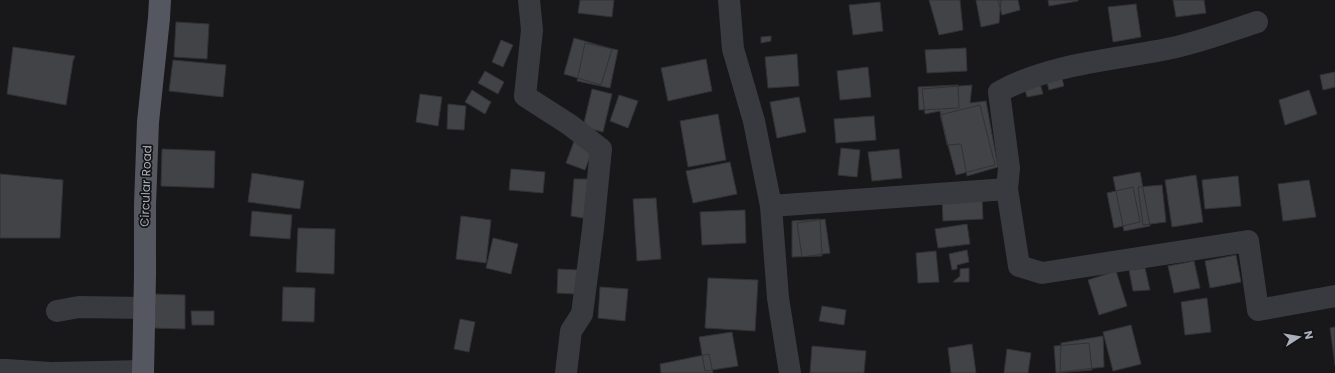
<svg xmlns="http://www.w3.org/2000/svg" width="1335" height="373" font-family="Poppins,sans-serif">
<rect width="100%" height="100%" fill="#18181a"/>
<path fill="#424347" stroke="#323236" d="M580,0H614L612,17L578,13Z
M929,0H960L963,30L939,35Z
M976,0H1001L999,23L981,27Z
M998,0H1018L1020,10L1002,15Z
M1048,0H1078V1L1049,6Z
M1173,0H1204L1206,13L1176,17Z
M880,2L883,31L853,35L849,5Z
M1136,4L1141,37L1113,42L1108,7Z
M176,22L209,24L207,59L174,57Z
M771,36V41L761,43V37Z
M574,38L612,49L601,85L564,74Z
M501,40L513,45L503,67L492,62Z
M585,43L618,50L610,88L577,81Z
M13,47L75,56L73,61L66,105L7,94Z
M966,48L967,71L927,73L925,50Z
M797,54L799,86L768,88L765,57Z
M706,59L712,91L668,101L661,68Z
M173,60L226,65L223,97L169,91Z
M868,67L871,97L840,100L837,71Z
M485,71L504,82L498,94L478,83Z
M1335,72V87L1323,90L1320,75Z
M1061,75L1064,86L1049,90L1046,79Z
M1039,80L1043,94L1027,97L1023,83Z
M958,85L959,108L919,110L918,87Z
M972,85L970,103L986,101L998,167L967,176L961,144L947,145L940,111L925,114L922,89Z
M592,89L612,94L603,132L583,127Z
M472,90L491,102L485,114L465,102Z
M1309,90L1317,114L1285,125L1279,100Z
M420,94L442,97L438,126L416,122Z
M619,95L638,101L628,128L610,121Z
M799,97L806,132L777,138L770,102Z
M448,104L466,106L464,130L447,129Z
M980,105L995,165L956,175L940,115Z
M718,114L726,160L688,167L680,121Z
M874,116L876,140L836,143L834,119Z
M576,136L595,143L585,170L566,163Z
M841,148L860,150L857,177L838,175Z
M162,149L215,151L214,188L161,186Z
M899,149L902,178L872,181L868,152Z
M730,162L737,194L693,203L686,171Z
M511,169L545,172L543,193L509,190Z
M1140,172L1150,226L1124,231L1113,177Z
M252,173L304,181L300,209L248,202Z
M0,174L63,180L60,238H0Z
M1196,175L1203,222L1172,227L1165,180Z
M1238,176L1241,206L1205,209L1202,180Z
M574,179H592L589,219L571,216Z
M1309,180L1316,217L1283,221L1278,184Z
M1162,185L1166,222L1143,225L1138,187Z
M1133,187L1140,222L1114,228L1107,193Z
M982,196L983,219L943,221L942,198Z
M656,198L661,259L637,261L633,199Z
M745,210L746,243L702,245L700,212Z
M252,211L292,215L290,239L250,236Z
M461,216L491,220L486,263L456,259Z
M820,219L822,256L792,257V221Z
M825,219L830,253L802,257L797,223Z
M967,224L970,244L938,248L935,229Z
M298,228L335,229L334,274L296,272Z
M493,238L518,244L511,274L486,268Z
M967,250L969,262L957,265V269L952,270L949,254Z
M936,251L939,282L918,283L916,253Z
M1236,255L1241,282L1210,288L1205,261Z
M1194,261L1200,288L1174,293L1168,266Z
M969,268V282H953L960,276V269Z
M1145,268L1150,290L1133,291L1129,270Z
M558,269L578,270L576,294L557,293Z
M1116,271L1127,306L1099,315L1088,280Z
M708,278L758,280L755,331L705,328Z
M283,287L315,288L314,322L282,321Z
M600,287L628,289L625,321L598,318Z
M154,294L185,295V329L153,328Z
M1207,298L1211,332L1185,335L1181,302Z
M822,306L846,310L844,325L819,321Z
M191,311H214V325H192Z
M460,319L475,322L469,352L454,349Z
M1131,325L1141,364L1113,371L1103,332Z
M1335,327V365L1330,328Z
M732,332L738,366L705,371L699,337Z
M1103,336L1104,367L1060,372L1061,343Z
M1089,343L1092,370L1056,373L1054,346Z
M972,344L976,373H951L948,348Z
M812,346L866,351L864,373H810Z
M1007,349L1031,353L1028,373H1004Z
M709,354L713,373H661L660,364Z"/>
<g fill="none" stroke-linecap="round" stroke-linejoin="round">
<path stroke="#383a40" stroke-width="22" d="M529,0L532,30L525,96L570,125L601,149L593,229L582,314L571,331L566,373
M729,0L733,49L754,121L771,206L778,298L790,373
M1257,22C1230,31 1200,42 1172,48C1115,60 1051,63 999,92L1009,168L1007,189L1019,266L1042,273L1248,241L1258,310L1335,296
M771,206L1007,189
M57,311L79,307L145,308
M0,370H6L50,373
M55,373L143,371"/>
<path stroke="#54575f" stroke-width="22" d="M143,373L145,275V205L148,122L159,18L160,0"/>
</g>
<g text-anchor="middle" stroke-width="3.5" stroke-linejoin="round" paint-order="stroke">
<g font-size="12" fill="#a9b0bb" stroke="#131315">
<text transform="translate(146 186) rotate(-88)" y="4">Circular Road</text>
</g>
</g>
<g transform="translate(1299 337) rotate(78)" stroke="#131315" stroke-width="3" paint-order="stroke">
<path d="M0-3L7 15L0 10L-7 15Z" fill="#a9b0bb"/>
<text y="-6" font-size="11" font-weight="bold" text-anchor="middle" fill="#a9b0bb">N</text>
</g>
</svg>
